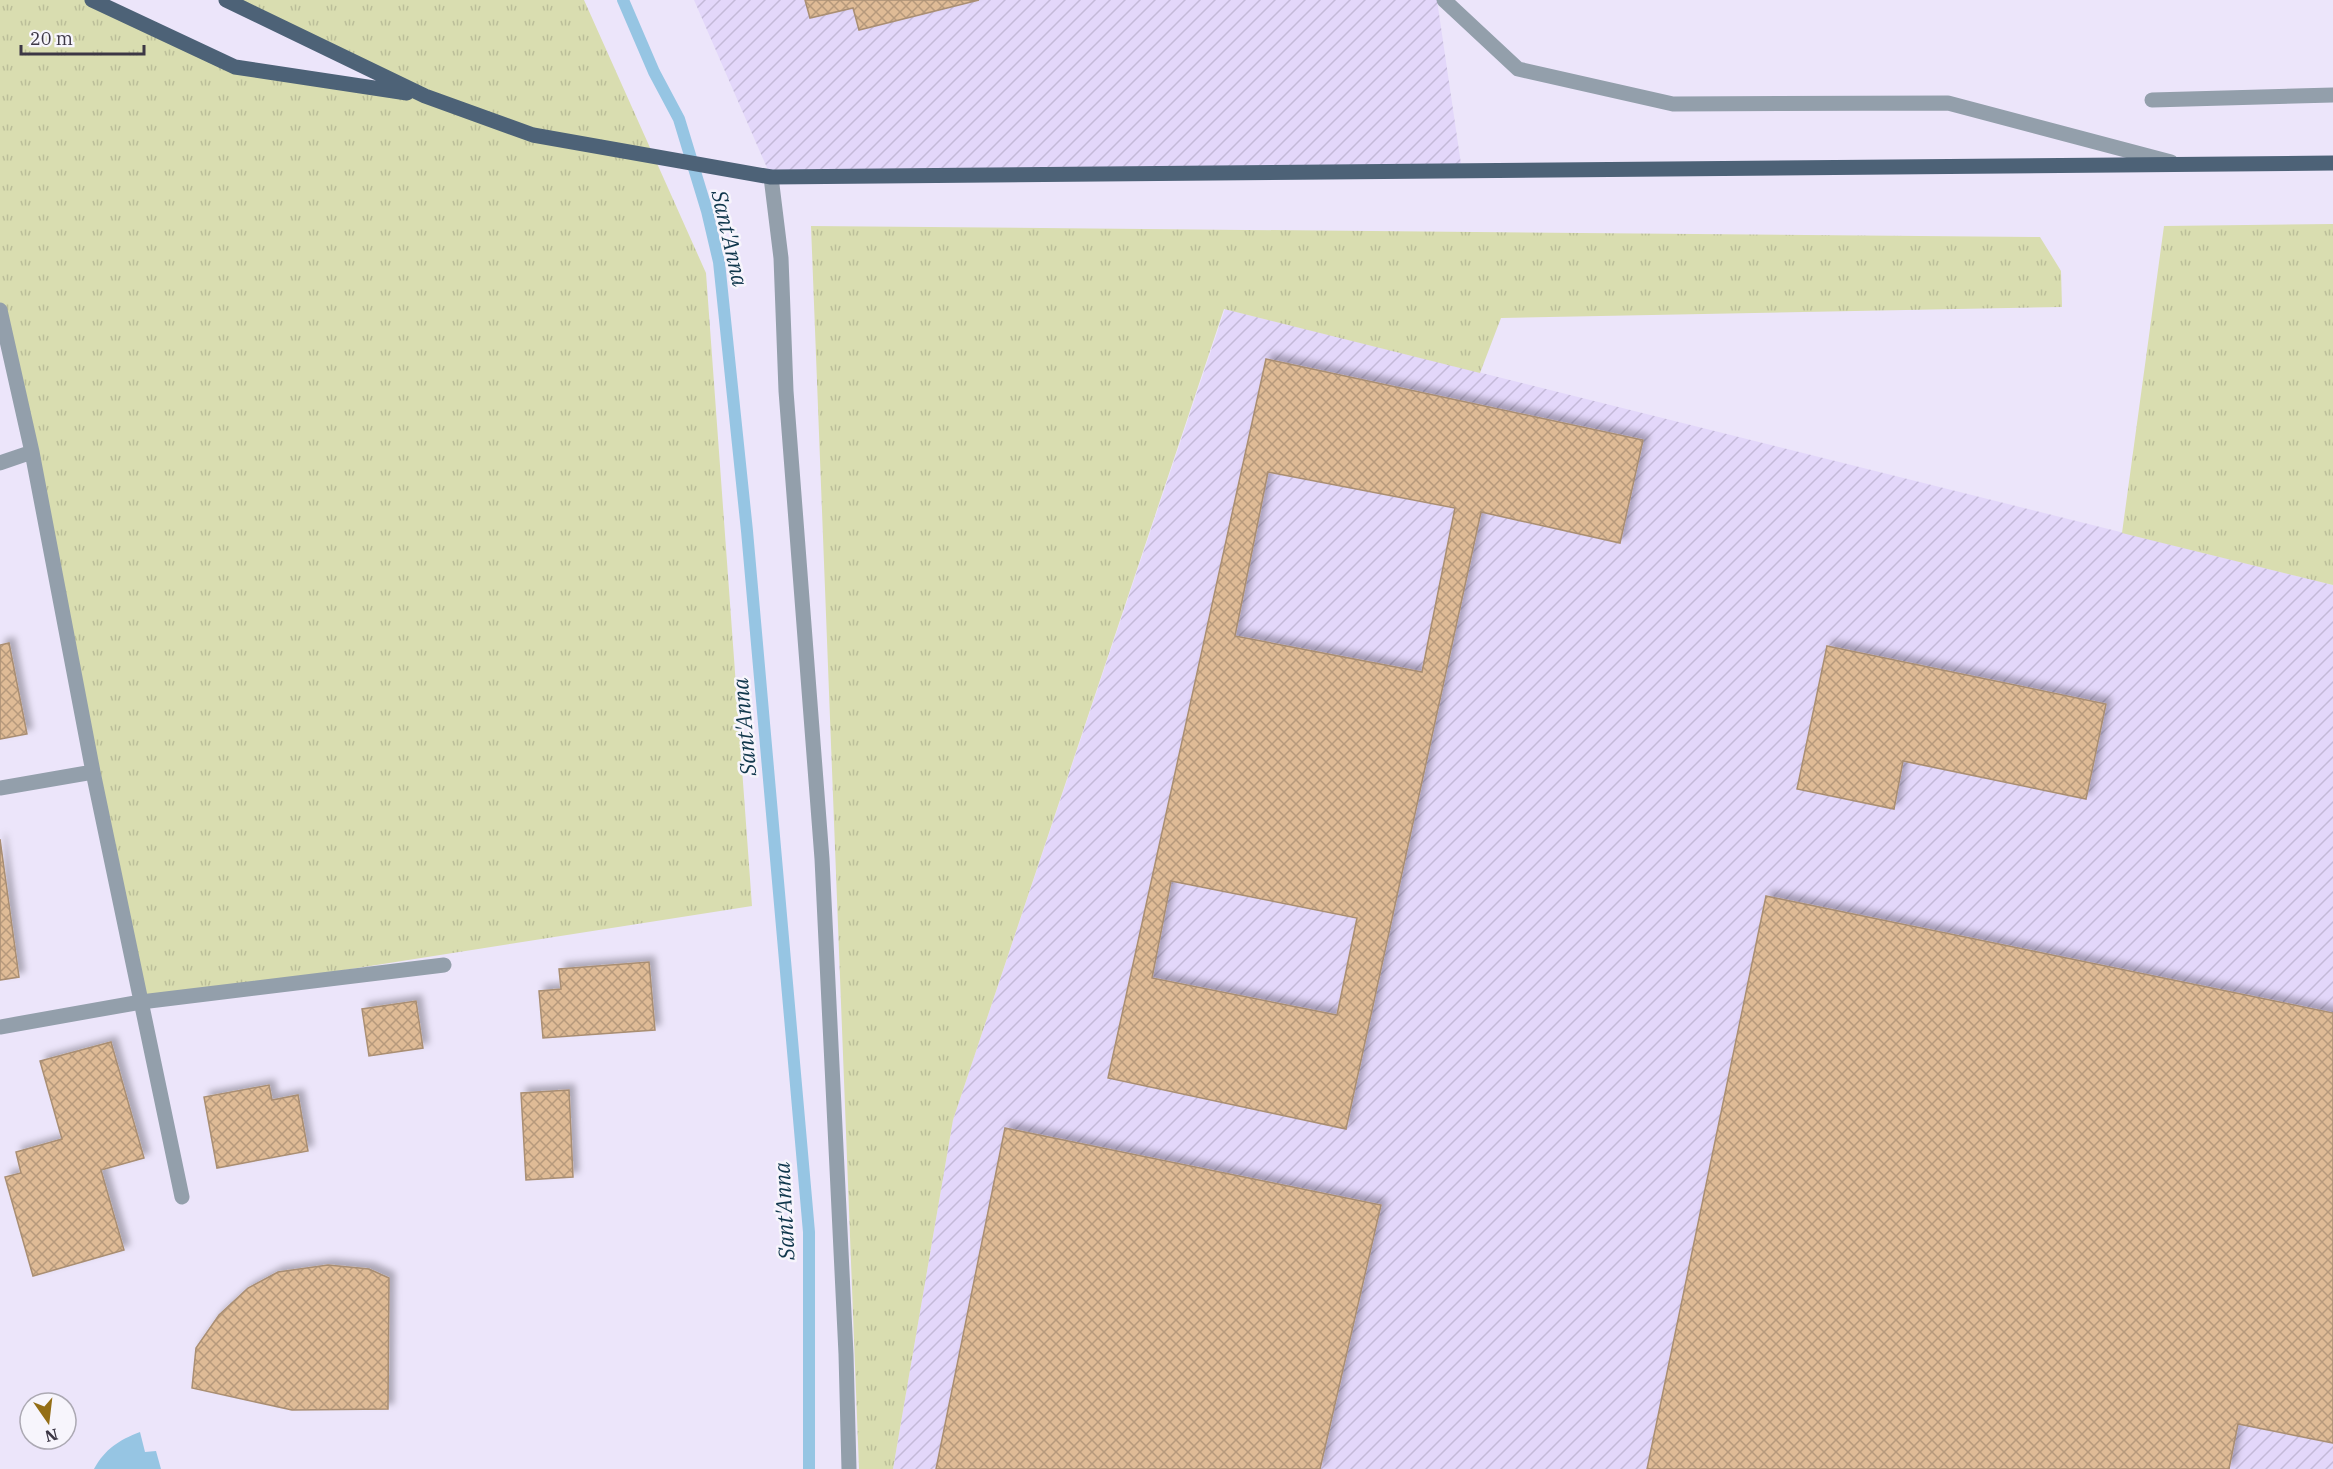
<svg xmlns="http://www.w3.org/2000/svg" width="2333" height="1469" font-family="'IBM Plex Serif',serif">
<defs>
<pattern id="industrial-furrows" width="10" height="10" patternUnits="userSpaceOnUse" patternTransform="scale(1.5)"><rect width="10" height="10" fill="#e3d7fa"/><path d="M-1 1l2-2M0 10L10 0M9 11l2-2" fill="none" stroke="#c4b9d8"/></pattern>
<pattern id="grass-tufts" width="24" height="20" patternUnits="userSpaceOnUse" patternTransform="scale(1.5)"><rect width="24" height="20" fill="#d9ddb0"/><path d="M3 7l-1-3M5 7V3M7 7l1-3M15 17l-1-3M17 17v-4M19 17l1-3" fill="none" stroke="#bbbe99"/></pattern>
<pattern id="building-cross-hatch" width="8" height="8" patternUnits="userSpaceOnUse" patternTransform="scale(1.5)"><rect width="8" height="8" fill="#dfbb96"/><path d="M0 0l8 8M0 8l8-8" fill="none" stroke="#b6997c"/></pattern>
<filter id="shadow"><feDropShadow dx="5.5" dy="-5.5" stdDeviation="3" flood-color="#0004"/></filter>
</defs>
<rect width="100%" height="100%" fill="#ece5fa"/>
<path fill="url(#industrial-furrows)" d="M694,0H1437L1462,171L771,177Z
M1225,309L2333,585V1469H893L953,1120Z"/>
<path fill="url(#grass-tufts)" d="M0,0H92L235,67L422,96L226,0H584L706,273L752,906L141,1002L0,310Z
M2333,224V585L2122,533L2164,226Z
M811,226L2040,237L2061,271L2062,307L1501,318L1480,373L1224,309L953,1120L893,1469H859Z"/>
<path fill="#96c5e3" d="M140,1432L145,1452L156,1451L161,1469H94C105,1449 119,1440 140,1432Z"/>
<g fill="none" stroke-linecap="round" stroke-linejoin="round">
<path stroke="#96c5e3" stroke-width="12" d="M623,0L654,72L679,119L707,211L719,262L747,531L809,1232V1469"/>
</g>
<path fill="url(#building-cross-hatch)" stroke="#a98e73" stroke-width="1.5" fill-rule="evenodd" filter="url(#shadow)" d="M805,0H979L859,30L853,8L810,18Z
M1266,359L1643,440L1620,543L1481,512L1346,1129L1108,1078ZM1268,472L1455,508L1422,672L1235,636ZM1171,881L1357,918L1337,1015L1152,978Z
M9,643L27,734L0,739V645Z
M1827,646L2106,704L2086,799L1903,761L1894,809L1797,789Z
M0,839L19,977L0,980Z
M1766,896L2333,1013V1443L2238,1424L2229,1469H1647Z
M649,962L655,1030L543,1038L539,991L561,989L559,969Z
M416,1001L423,1048L369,1056L362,1009Z
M111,1042L144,1158L101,1170L124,1250L33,1276L5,1177L21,1173L16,1152L62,1139L40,1061Z
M269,1085L272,1100L298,1095L308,1151L217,1168L204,1097Z
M569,1090L573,1177L526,1180L521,1093Z
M1005,1128L1381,1205L1320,1469H936Z
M328,1265L369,1269L389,1278L388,1409L292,1410L192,1388L196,1348L219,1315L248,1288L278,1272Z"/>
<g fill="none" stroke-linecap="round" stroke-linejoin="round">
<path stroke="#939fab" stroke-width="15" d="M1444,0L1518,69L1673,104L1948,103L2171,162
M2152,100L2333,95
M771,177L781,258L786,391L822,859L846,1354L849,1469"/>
<path stroke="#939fab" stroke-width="15" d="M0,310L32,452L93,772L182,1197
M0,463L32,452
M0,788L93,772
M0,1027L141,1002L444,965"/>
<path stroke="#4d6277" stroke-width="15" d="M92,0L235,67L407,93
M226,0L425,96L533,135L771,177L2333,163"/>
</g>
<g text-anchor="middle" stroke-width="5" stroke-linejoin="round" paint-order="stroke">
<g font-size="22" font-style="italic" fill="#10374c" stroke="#f7f5fc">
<text transform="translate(730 238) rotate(77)" y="8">Sant'Anna</text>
<text transform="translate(744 727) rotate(-95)" y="8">Sant'Anna</text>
<text transform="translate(784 1211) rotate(-93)" y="8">Sant'Anna</text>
</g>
</g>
<g transform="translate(48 1421) rotate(166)"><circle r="28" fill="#f7f5fc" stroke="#aca9b3" stroke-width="1.5"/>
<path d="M0-4.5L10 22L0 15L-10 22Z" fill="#946e16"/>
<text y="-9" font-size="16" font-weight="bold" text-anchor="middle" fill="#3c3745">N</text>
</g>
<path d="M21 45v9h123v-9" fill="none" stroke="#3c3745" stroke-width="3"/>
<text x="30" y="45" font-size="18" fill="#3c3745" stroke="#f7f5fc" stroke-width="4.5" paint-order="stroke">20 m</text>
</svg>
